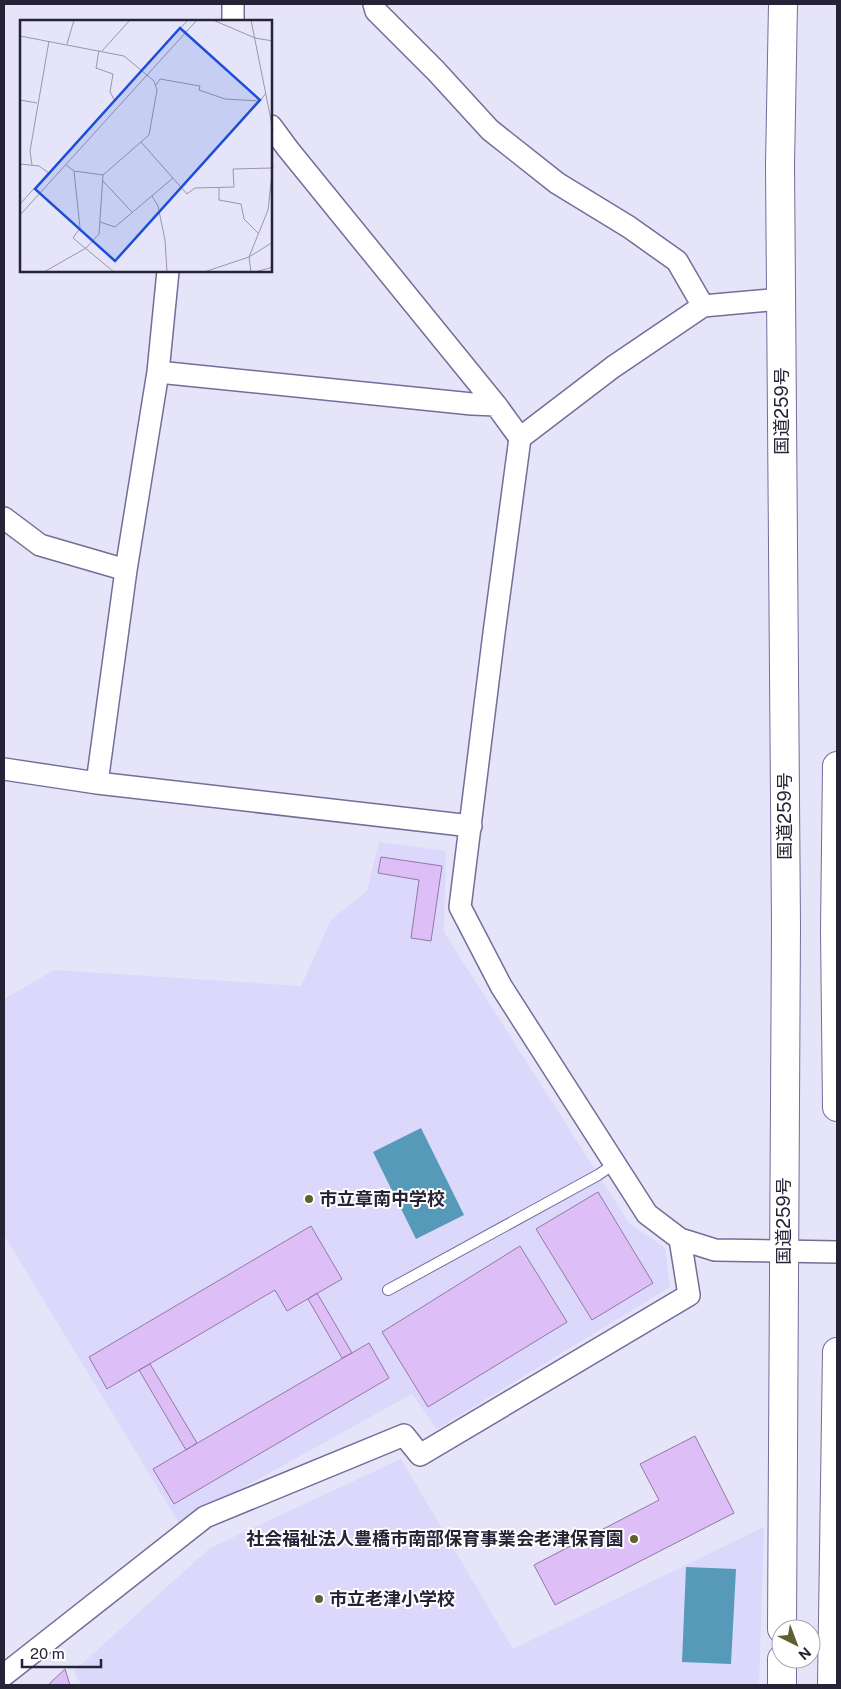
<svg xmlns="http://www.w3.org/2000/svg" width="841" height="1689" font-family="'Public Sans','Noto Sans JP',sans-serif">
<rect width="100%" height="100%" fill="#e6e4f8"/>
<path fill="#dbd8fb" d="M379,842L446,851L444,932L629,1223L665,1248L670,1287L437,1429L412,1394L179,1523L4,1235V999L54,970L301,986L331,920L367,891Z
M401,1459L513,1649L764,1527L759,1685H81L74,1671L210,1548Z"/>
<path fill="#5699b8" d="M421,1128L464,1215L416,1239L373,1152Z
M686,1567L736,1569L731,1664L682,1662Z"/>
<path fill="#ddbef6" stroke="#9179a4" d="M381,857L442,866L431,941L411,938L419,880L378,873Z
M598,1192L653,1283L592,1320L536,1229Z
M311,1226L342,1279L287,1311L275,1290L107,1389L89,1357Z
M520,1246L567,1322L428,1407L382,1332Z
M317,1293L352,1353L342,1358L308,1299Z
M369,1343L389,1378L174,1504L153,1469Z
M150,1364L197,1443L186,1450L139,1370Z
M695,1436L734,1513L555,1605L534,1565L659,1500L640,1464Z
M65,1669L70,1685H48Z"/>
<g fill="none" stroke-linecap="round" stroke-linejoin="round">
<g stroke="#736d9a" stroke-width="12">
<path id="lane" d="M388,1290L598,1175L614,1164"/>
</g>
<g stroke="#736d9a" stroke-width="24">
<path id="street" d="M233,4V21
M374,4L376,11L436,71L490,130L557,183L629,227L677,261L703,306
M271,126L288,149L496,405L520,438L494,633L460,907L501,986L647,1214L680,1239L715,1250L837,1252
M158,372L472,404L496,405
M520,438L613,367L703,306L781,299
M4,518L40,545L126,570
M4,769L97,783L471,826
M97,783L126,570L158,372L168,271
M4,1675L205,1517L404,1435L420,1455L689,1295L680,1239"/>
</g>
<g stroke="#736d9a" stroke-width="30">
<path id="highway" d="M837,766L835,930L837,1107
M782,1629L786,926L780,165L783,4
M782,1685V1659
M832,1685L837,1352"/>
</g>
<use href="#lane" stroke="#fff" stroke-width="10"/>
<use href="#street" stroke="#fff" stroke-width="21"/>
<use href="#highway" stroke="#fff" stroke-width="28"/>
</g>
<g fill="#60602e" stroke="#fff" stroke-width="2">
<circle cx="309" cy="1199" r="5"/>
<circle cx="634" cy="1539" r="5"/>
<circle cx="319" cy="1599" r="5"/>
</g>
<g text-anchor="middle" stroke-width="4" stroke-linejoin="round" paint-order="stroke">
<g font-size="18" fill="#262336" stroke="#fff">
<text transform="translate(782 411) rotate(-90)" y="6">国道259号</text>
<text transform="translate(785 816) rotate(-90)" y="6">国道259号</text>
<text transform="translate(784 1221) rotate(-90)" y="6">国道259号</text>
</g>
<g font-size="18" font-weight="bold" fill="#262336" stroke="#fff" text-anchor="start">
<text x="319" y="1205">市立章南中学校</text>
<text x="624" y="1545" text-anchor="end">社会福祉法人豊橋市南部保育事業会老津保育園</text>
<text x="329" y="1605">市立老津小学校</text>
</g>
</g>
<g transform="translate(20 20)">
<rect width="252" height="252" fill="#e6e4f8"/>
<path fill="none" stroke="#9997aa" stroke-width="1" d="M193,0L235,18L253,21M231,0L253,110M0,16L104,36L134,61L137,70L129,115L83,155L79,214L66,228L24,252M47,24L54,0M79,30L76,48L93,54L90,72L95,81M82,31L110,0M136,65L140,59L180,66L179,70L205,79L240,81L246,73M0,80L17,83M121,122L167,174L175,168L214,167L213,149L252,148M0,144L19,146L29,153M12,145L10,131L29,21M46,145L54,151L83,155M54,151L60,208L53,218L94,252M82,160L112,192M199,168V180L221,184L224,199L238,213M132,176L138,186L145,220L147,252M0,184L168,0M0,195L177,0M80,202L95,207L153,158M229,237L248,190L253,145M229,237L253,222M229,237L231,252M184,252L229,237M235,252L253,247"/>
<path fill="#1d4ed8" fill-opacity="0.15" stroke="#1d4ed8" stroke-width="2.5" d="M160,8L240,80L95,241L15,169Z"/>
<rect width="252" height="252" fill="none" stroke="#262336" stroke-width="2.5"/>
</g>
<rect width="841" height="1689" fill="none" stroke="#262336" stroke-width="10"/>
<g transform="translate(796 1644) rotate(138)"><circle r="24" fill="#ffffff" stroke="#a8a7af"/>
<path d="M0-4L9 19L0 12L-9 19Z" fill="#60602e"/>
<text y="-8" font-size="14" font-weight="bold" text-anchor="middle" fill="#262336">N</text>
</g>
<path d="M22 1659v8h79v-8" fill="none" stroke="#262336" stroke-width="2.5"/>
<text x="30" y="1659" font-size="15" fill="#262336" stroke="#ffffff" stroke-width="4" paint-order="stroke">20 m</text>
</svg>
